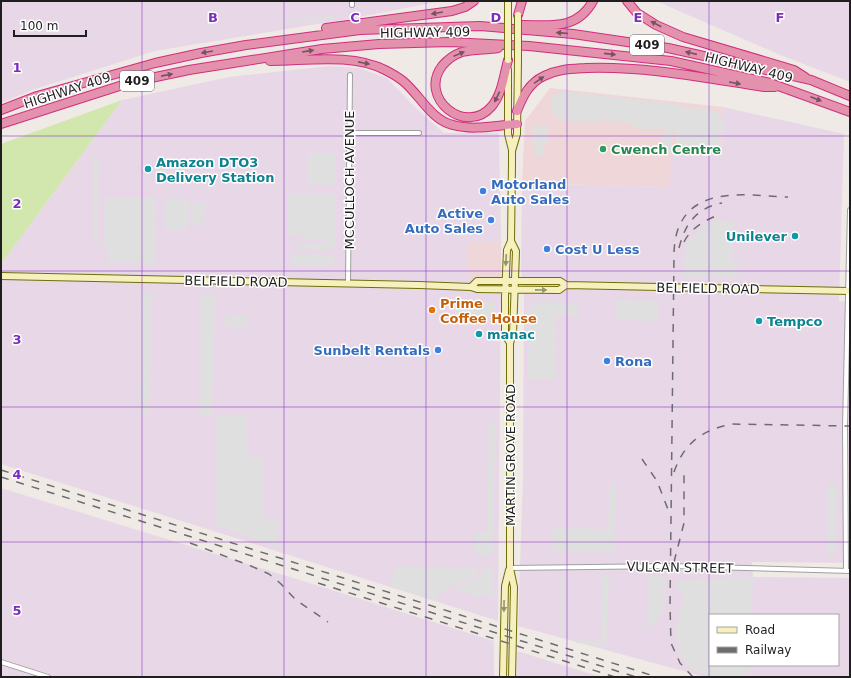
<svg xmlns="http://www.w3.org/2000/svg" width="851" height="678" font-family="'DejaVu Sans',sans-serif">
<rect width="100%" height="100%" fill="#efeae5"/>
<path fill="#efd6d8" d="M550,88L723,107L721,151L670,187L522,183L525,121Z
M468,242H501V278H468Z"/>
<path fill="#e8d8e7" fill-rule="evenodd" d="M1,1H442L354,18L155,51L32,90L1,103Z
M656,1H850V82L778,54Z
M330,66L359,68L387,78L417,109L444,133H499L501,242H468V278H501L498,621L1,464V264L122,100L229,77Z
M723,107L844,134L839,301L850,302V563L752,562L753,577L850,578V677H705L518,626L523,477L524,298L521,270L522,183L670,187L671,148L721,151ZM710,615H838V665H710Z
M1,488L316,585L494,641V677H1Z
M517,651L601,677H516Z"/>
<path fill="#d2e7ae" d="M122,100L1,264V144Z"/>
<path fill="#dfdfdf" d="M334,15V19L282,24V21Z
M558,91L677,104V107L715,111L719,114V118L723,119L722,135L716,136L719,141L722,142L721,152L675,149V129L673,128L671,153L661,152L662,133H666V130L662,126V130L633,128L632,123L598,120L597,123L557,120V116L551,115L553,96H558Z
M547,125V143H543L544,156L535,157L533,126Z
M308,153L336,154L335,185L307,184Z
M94,158H99L97,245H93Z
M288,194H335V247L330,248V250H298V243H326V239H302V235H288Z
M105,197L156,198L155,263L108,262L109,250L104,249Z
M166,198L190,199L188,230L164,229Z
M193,202L206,203V221H199V225H192Z
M715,220L733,221L732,262H737V278L683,277L686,244L700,229Z
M291,254L334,255L333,266L291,265Z
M141,292H151L150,414H140Z
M201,293H215L212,416H199Z
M455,300L495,302V317L455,318Z
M616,300L658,301V321L616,320Z
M536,302L577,303V316H556L555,379H528L529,306H536Z
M226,315L247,316V327L226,326Z
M246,414L247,458H264L263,519L280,520L277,547L216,525V416Z
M489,421H495L493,555H474V531H487Z
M610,483H616L614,553L552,551L553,528L608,529Z
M828,483H837L836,555H827Z
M398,566L477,568L476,577L440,591L437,601L389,585Z
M482,568L494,569L493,598L481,594L479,598L454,588L480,578Z
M602,574L609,575L606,646L576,643V640L601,641Z
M561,575H565L563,636H560Z
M648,576L666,577V596L661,615L658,621L648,630Z
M753,577L752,615H710V665H751L743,677H712L690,669L680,653L675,635L676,625L684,595L675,588L676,581Z"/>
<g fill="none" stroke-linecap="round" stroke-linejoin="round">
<g stroke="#a0a0a0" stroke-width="6">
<path id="minor" d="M352,5V1
M350,133H419
M348,284L350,75
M510,568L671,566L850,571
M846,571L845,426L850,210
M1,662L48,677"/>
</g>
<g stroke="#716d0a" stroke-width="8">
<path id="secondary" d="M508,15V1
M508,70V134L512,150
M1,276L419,285L471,287L477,289L559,290L566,285L850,291
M471,287L477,281H560L566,285
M510,343L505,335V297L507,250L511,241
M503,677L505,586L509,570
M512,677L514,587L510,568V343L513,334L516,251L511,241L512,163V151L517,134L518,60"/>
</g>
<g stroke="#d22d7f" stroke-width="10">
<path id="motorway" d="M627,1L637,13L656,25L683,37L794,70L805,77
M518,15L522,1
M523,25C552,25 577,30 593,1
M326,28L452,11L465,7L474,1
M498,48C486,50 473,49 462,52C453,55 447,60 442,66C418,98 466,137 492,106C502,94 504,75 508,60
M270,61C306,61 352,53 385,70C391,73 398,77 403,81C420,95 431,120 453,125C474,131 497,125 517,124
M1,110L37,96L155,63L201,53L246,45L360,30L480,26L573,34L668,48L811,80L850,96
M517,111C523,96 529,83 544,76C558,69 571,69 586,68C646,66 705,78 764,87H775
M1,124L132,82L189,70L322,49L379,44L450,42L529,46L671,61L770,83L850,112"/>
</g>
<use href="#minor" stroke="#fff" stroke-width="4"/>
<use href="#secondary" stroke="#f6f0bc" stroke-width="6"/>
<use href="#motorway" stroke="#e391ad" stroke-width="8"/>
<path stroke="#6d6d6d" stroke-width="1.5" stroke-dasharray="8 8" stroke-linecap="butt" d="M684,242C691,228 704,221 718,215
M679,248C685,224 696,208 722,203
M642,459L657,481L669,512
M1,470L657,677
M674,472C684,443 702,430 732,424L850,426
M1,477L636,677
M190,543L251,566L269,574L280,583L296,600L328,622
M674,562L684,523V470
M318,583L615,677
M693,677L680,663L671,643L670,606L674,256C674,247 675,238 678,229C695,184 751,196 788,197"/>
<g stroke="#716d0a" stroke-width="8" stroke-linecap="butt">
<path id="secondary-bridge" d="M518,15V60
M508,60V15"/>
</g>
<use href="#secondary-bridge" stroke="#f6f0bc" stroke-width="6"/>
</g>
<defs><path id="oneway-solid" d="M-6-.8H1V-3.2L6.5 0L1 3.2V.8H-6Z"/></defs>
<g fill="#77525f">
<use href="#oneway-solid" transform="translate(437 13) rotate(170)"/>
<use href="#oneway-solid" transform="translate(656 24) rotate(-152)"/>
<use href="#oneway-solid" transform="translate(562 33) rotate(-175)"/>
<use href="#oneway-solid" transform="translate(308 51) rotate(-9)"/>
<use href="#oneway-solid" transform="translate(207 52) rotate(170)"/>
<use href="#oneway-solid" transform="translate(691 53) rotate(-167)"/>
<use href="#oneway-solid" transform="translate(459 54) rotate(-22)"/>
<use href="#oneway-solid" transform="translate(610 54) rotate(6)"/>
<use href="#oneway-solid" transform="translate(364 63) rotate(11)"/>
<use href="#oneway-solid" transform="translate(167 75) rotate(-11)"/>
<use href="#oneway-solid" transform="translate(539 80) rotate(-35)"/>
<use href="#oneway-solid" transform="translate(735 83) rotate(10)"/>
<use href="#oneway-solid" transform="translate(497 97) rotate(116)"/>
<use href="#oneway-solid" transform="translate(816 99) rotate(21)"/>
</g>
<g fill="#959275">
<use href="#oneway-solid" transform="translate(506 260) rotate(93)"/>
<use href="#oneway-solid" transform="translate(541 290) rotate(1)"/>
<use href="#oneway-solid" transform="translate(504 606) rotate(91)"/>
</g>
<path fill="none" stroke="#7b2cbf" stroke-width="1" stroke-opacity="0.55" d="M142,1V677M284,1V677M426,1V677M567,1V677M709,1V677M1,136H850M1,271H850M1,407H850M1,542H850"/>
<circle fill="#2e9e5b" stroke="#fff" stroke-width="1.5" cx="603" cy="149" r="4"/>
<g fill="#0f9aa8" stroke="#fff" stroke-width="1.5">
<circle cx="148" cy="169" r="4"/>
<circle cx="795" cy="236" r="4"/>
<circle cx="759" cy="321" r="4"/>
<circle cx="479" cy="334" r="4"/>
</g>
<g fill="#3f7fe0" stroke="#fff" stroke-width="1.5">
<circle cx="483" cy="191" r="4"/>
<circle cx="491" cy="220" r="4"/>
<circle cx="547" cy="249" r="4"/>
<circle cx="438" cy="350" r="4"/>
<circle cx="607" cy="361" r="4"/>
</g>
<circle fill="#e8710a" stroke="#fff" stroke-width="1.5" cx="432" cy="310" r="4"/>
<g text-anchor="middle" stroke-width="3" stroke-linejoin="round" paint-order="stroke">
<g fill="#fff" stroke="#626262" stroke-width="1">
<rect x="630" y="35" width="34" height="20" rx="3"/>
<rect x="120" y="71" width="34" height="20" rx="3"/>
</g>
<g font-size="12" font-weight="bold" fill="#1f1f1f">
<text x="647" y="49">409</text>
<text x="137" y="85">409</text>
</g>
<g font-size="13" fill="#1f1f1f" stroke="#fff">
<text transform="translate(425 32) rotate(-1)" y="5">HIGHWAY 409</text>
<text transform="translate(749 67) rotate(14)" y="5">HIGHWAY 409</text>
<text transform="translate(67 90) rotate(-18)" y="5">HIGHWAY 409</text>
<text transform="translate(349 180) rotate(-90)" y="5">MCCULLOCH AVENUE</text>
<text transform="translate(236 281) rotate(1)" y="5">BELFIELD ROAD</text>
<text transform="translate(708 288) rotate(1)" y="5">BELFIELD ROAD</text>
<text transform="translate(510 455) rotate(-90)" y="5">MARTIN GROVE ROAD</text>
<text transform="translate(680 567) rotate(1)" y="5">VULCAN STREET</text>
</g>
<g font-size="13" font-weight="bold" fill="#27864d" stroke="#fff" text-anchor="start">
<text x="611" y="154">Cwench Centre</text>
</g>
<g font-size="13" font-weight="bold" fill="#0d838f" stroke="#fff" text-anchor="start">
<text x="156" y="167">Amazon DTO3<tspan x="156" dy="15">Delivery Station</tspan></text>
<text x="787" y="241" text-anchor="end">Unilever</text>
<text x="767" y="326">Tempco</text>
<text x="487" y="339">manac</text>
</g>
<g font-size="13" font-weight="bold" fill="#366cbe" stroke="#fff" text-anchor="start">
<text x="491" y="189">Motorland<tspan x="491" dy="15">Auto Sales</tspan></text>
<text x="483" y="218" text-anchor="end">Active<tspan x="483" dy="15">Auto Sales</tspan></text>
<text x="555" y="254">Cost U Less</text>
<text x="430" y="355" text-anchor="end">Sunbelt Rentals</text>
<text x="615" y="366">Rona</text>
</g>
<g font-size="13" font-weight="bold" fill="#c56008" stroke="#fff" text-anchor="start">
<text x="440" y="308">Prime<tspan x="440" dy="15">Coffee House</tspan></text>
</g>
</g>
<g font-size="13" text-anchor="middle" font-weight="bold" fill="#7b2cbf" stroke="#fff" stroke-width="3" stroke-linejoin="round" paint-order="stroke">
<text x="213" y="22">B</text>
<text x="355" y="22">C</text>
<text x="496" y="22">D</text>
<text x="638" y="22">E</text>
<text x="780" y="22">F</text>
<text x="17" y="72">1</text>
<text x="17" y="208">2</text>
<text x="17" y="344">3</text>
<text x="17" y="479">4</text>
<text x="17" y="615">5</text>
</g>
<rect width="851" height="678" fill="none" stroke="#1f1f1f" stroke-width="4"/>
<rect x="709" y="614" width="130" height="52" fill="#ffffff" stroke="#a5a5a5"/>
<rect x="717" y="627" width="20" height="6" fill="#f6f0bc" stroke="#a5a5a5"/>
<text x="745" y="634" font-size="12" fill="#1f1f1f">Road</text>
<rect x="717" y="647" width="20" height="6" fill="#6d6d6d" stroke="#a5a5a5"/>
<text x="745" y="654" font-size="12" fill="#1f1f1f">Railway</text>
<path d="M14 30v6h72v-6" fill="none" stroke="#1f1f1f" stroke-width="2"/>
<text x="20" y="30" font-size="12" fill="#1f1f1f" stroke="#ffffff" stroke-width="3" paint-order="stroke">100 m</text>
</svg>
